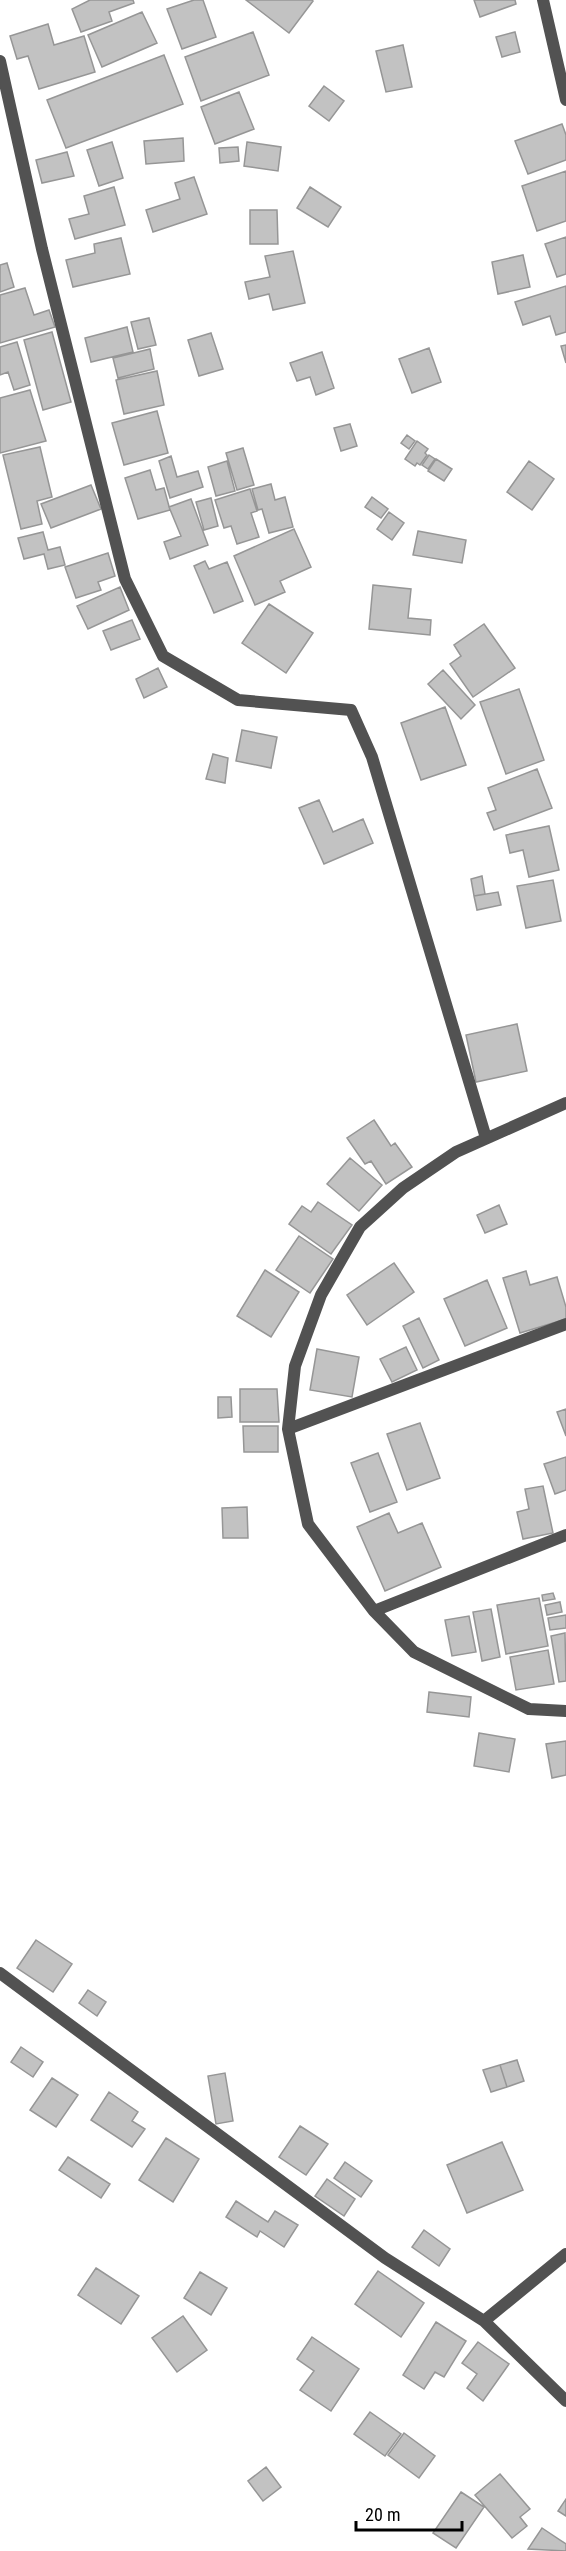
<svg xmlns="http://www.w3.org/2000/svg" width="566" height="2551" font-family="'Roboto Condensed',sans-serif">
<rect width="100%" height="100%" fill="#fff"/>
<path fill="#c2c2c2" stroke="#969696" stroke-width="1.5" d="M90,0H133L134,3L109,12L112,21L81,32L72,9Z
M194,0H203L216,37L182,49L167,9Z
M246,0H312L313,1L289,33Z
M474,0H515L516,4L480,17Z
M142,12L157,43L102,67L88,35Z
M48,24L54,45L84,36L95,72L39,89L28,56L17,59L10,36Z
M253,32L269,75L201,101L185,57Z
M515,32L520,52L502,57L496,37Z
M403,45L412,87L386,92L376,51Z
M164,55L183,104L66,148L47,100Z
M324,86L344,101L329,121L309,106Z
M239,92L254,129L215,144L201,107Z
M562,124L566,135V160L528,174L515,141Z
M183,138L184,161L146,164L144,141Z
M112,142L123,178L99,186L87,150Z
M247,142L281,147L278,171L244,166Z
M238,147L239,161L220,163L219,148Z
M67,152L74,176L42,183L36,160Z
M566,171V221L537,231L522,186Z
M194,177L207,214L153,232L146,210L180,199L175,183Z
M114,187L125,225L75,239L69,219L89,214L84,196Z
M310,187L341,207L328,227L297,208Z
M250,210H277L278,244H250Z
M566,237V274L557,277L545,244Z
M121,238L130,274L73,287L66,260L95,253L94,244Z
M293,251L305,303L273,310L269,294L249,299L245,282L270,277L265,256Z
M523,255L530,287L498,294L492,262Z
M7,263L14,287L0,292V265Z
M566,286V332L556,335L550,316L523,325L515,302Z
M25,288L34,315L49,310L55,327L0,343V295Z
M149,318L156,345L138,349L131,322Z
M127,327L133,352L91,362L85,338Z
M52,332L71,402L43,410L24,340Z
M211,333L223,369L199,376L188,340Z
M17,342L30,385L14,390L8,372L0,375V347Z
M566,345V363L561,346Z
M429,348L441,382L412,393L399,359Z
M150,349L154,369L118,378L113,358Z
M322,352L334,388L316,395L310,377L297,381L290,363Z
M157,371L164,405L124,414L116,380Z
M30,390L46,441L0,453V398Z
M157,411L168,453L124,465L112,423Z
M350,424L357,446L341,451L334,428Z
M407,435L415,441L409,449L401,443Z
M417,441L428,449L425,453L427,455L420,465L417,463L415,466L405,459Z
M40,447L52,497L37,501L42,524L21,529L3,455Z
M243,448L254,485L237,490L226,453Z
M429,455L435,459L428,469L422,465Z
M171,456L177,477L198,471L203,487L170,498L159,461Z
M436,459L452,469L444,481L428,471Z
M227,461L235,491L216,496L208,467Z
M529,461L554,479L532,510L507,492Z
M150,470L156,490L164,488L170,510L138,519L125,478Z
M271,484L275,500L285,497L293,527L269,533L262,509L258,510L252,489Z
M91,485L101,509L51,528L41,504Z
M250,489L257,511L251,513L259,537L237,544L231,526L224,528L215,500Z
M372,497L388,509L381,518L365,507Z
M211,498L218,526L204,530L196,502Z
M191,499L208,545L170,559L164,542L181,536L169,507Z
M389,512L404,523L392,540L377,529Z
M294,529L311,567L280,581L285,592L255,605L234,556Z
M418,531L466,540L462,563L413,555Z
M43,532L48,550L60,547L65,565L48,569L44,554L24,559L18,538Z
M108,553L115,576L98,582L101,590L76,598L65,567Z
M205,561L209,569L227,562L243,601L214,613L194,566Z
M373,585L411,589L408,618L431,620L430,635L369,629Z
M120,587L129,610L88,629L77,606Z
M269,604L313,633L286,673L242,643Z
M132,620L140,639L111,650L103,631Z
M484,624L515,668L473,697L450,664L461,656L454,645Z
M158,668L167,687L144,698L136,679Z
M443,670L475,705L461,719L428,684Z
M519,689L544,760L506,774L480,702Z
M445,707L466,765L421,780L401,723Z
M242,730L277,737L271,768L236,761Z
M213,754L228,758L225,783L206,779Z
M537,769L552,808L494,830L487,813L496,810L488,788Z
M319,800L333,832L363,819L373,843L324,864L299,808Z
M549,826L559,870L529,877L523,850L510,853L506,835Z
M482,876L485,894L474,896L471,879Z
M553,880L561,921L526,928L517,886Z
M498,892L501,905L477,910L474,896Z
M517,1024L527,1071L476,1082L466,1035Z
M374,1120L391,1146L395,1143L412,1167L386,1184L371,1161L365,1164L347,1138Z
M350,1158L382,1185L359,1211L327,1184Z
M318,1202L352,1225L331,1254L289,1224L302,1206L311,1212Z
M499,1205L507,1224L485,1233L477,1215Z
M299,1236L333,1259L310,1293L276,1270Z
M394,1263L414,1292L367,1325L347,1295Z
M265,1270L299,1292L271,1337L237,1316Z
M526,1271L530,1285L557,1277L566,1307V1319L520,1333L503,1278Z
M487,1280L507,1328L465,1346L444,1299Z
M419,1318L439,1360L423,1368L403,1326Z
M406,1347L417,1370L392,1382L380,1359Z
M317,1349L359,1357L352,1397L310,1390Z
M240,1389H277L279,1422H240Z
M218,1397H231L232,1417L218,1418Z
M566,1409V1436L557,1412Z
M420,1423L440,1478L407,1490L387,1434Z
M243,1426H278V1452H244Z
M378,1453L397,1502L370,1512L351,1463Z
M566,1457V1490L555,1494L544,1464Z
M543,1486L553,1533L523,1539L517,1512L529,1509L525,1489Z
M247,1507L248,1538H223L222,1508Z
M389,1513L398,1533L422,1523L441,1567L385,1591L357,1527Z
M553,1593L555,1599L543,1601L542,1595Z
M539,1598L548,1646L506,1654L497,1605Z
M560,1602L562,1612L547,1615L545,1605Z
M491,1609L500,1657L482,1661L473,1612Z
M566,1615V1628L550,1630L548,1618Z
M469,1616L476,1652L452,1656L445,1620Z
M565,1633L566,1681L559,1682L551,1636Z
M548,1650L554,1684L516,1690L510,1657Z
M429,1692L471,1697L469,1717L427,1712Z
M479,1733L515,1739L509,1772L474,1766Z
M566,1741V1775L552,1778L546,1744Z
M36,1940L72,1964L53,1992L17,1968Z
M88,1990L106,2002L97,2016L79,2003Z
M21,2047L43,2062L33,2077L11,2062Z
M517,2060L524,2081L507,2087L500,2065Z
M500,2065L507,2087L491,2092L483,2070Z
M225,2073L233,2121L216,2124L208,2076Z
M52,2078L78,2095L56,2127L30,2110Z
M109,2092L138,2112L132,2121L145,2129L132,2147L91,2120Z
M300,2126L328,2144L306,2175L279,2157Z
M166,2138L199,2159L173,2202L139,2180Z
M502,2142L523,2190L467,2213L447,2165Z
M68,2157L110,2184L101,2198L59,2170Z
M345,2162L372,2181L361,2197L334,2178Z
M327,2179L355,2199L344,2216L315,2196Z
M236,2201L268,2222L275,2211L298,2225L284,2247L260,2231L257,2237L226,2217Z
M424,2230L450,2249L439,2266L412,2247Z
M96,2268L139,2296L121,2324L78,2295Z
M378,2271L424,2303L401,2337L355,2304Z
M200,2272L227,2288L211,2315L184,2298Z
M183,2316L207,2350L177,2372L152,2338Z
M436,2322L466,2341L444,2377L435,2372L424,2389L403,2375Z
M312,2337L359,2369L331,2411L300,2390L314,2371L297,2359Z
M478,2342L509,2364L483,2401L467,2388L477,2374L462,2363Z
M370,2412L401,2434L385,2456L354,2434Z
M404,2433L435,2456L419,2478L388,2455Z
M266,2467L281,2487L263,2501L248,2481Z
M500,2474L530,2509L520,2517L527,2526L512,2538L475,2495Z
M461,2492L484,2507L456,2548L433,2533Z
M566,2499V2516L558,2511Z
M542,2528L566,2544V2551L528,2549Z"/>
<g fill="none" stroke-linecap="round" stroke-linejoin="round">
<path stroke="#525252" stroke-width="12" d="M543,0L566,100
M0,61L42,249L125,579L163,656L238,700L351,710L372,757L486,1138
M566,1103L456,1152L403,1188L360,1227L321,1295L295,1366L288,1429L308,1524L374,1611L414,1652L529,1709L566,1711
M288,1429L566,1324
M374,1611L566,1535
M0,1973L385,2258L484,2321L566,2401
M484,2321L566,2254"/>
</g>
<path d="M356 2521v9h106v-9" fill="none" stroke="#000000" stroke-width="3"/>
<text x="365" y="2521" font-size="18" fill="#000000" stroke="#ffffff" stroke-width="4.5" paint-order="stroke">20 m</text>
</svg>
